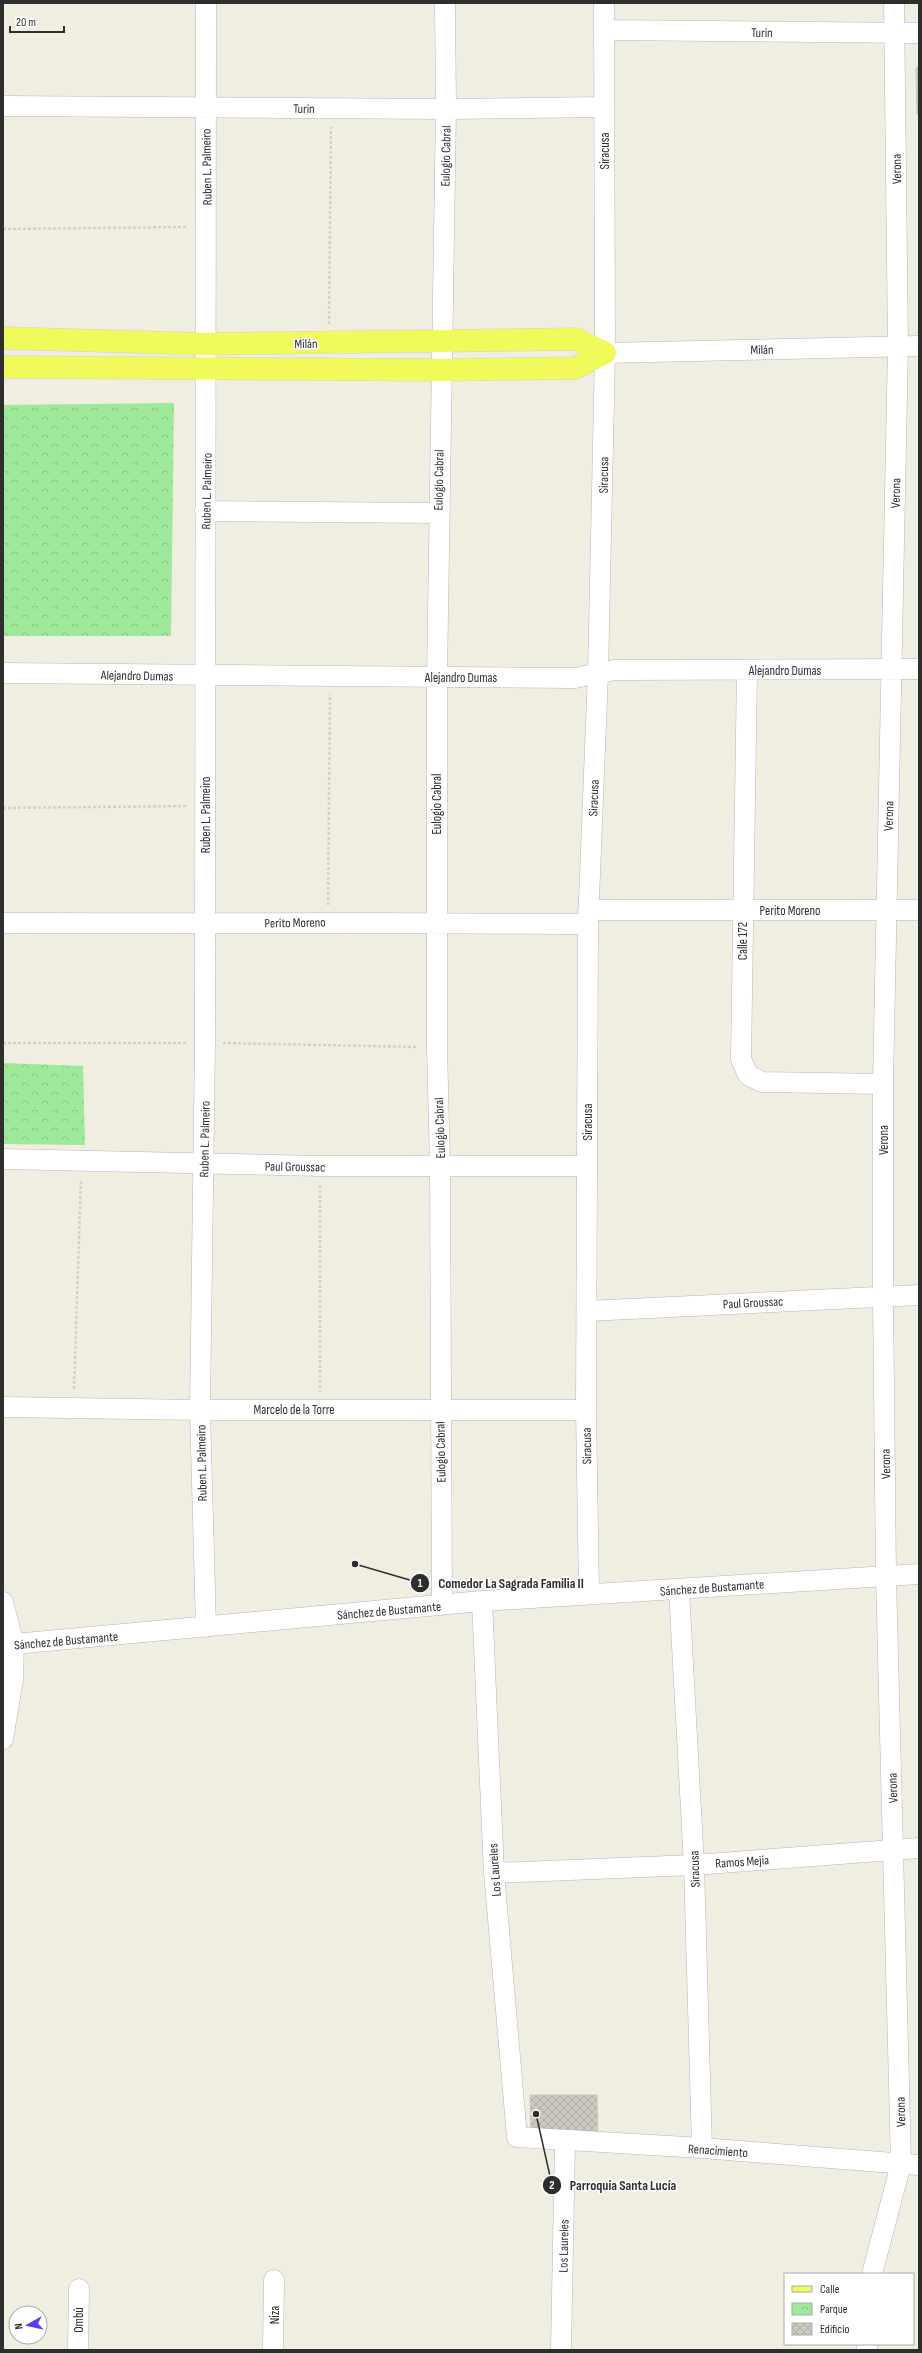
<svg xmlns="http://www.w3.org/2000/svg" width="922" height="2353" font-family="'Sofia Sans Condensed',sans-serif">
<defs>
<pattern id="park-crowns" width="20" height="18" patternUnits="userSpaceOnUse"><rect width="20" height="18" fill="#9ee99a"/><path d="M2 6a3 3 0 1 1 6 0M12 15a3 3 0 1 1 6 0" fill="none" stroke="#88c885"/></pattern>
<pattern id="building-cross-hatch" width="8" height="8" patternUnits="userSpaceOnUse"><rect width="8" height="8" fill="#cccabf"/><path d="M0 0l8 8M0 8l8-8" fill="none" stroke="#b0aea4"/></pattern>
</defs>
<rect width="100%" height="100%" fill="#f0eee0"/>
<path fill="url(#park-crowns)" d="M174,403L171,636H3V405Z
M3,1063L83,1066L85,1145L3,1144Z"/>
<path fill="url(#building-cross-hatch)" stroke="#cccbb9" d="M919,65V114H917L916,69Z
M530,2095H597L598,2133L531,2131Z"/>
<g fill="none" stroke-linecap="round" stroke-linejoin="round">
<g stroke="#b5b4c2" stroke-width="21">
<path id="minor" d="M206,3L205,1043L200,1410L206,1627
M604,30L919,33
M3,106L446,109L604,107
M605,353L919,346
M205,511L438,513
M747,670L741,1059L748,1075L762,1082L883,1084
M3,673L575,678L615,670L919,669
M588,910H919
M3,923C198,924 393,922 588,924
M3,1159L320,1166H586
M588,1311L919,1295
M3,1407L200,1410H586
M679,1590L694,1865L702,2148
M589,1594L586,1410L588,924L598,673L605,353L604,3
M482,1601L494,1873L517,2137L702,2148L919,2165
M3,1602L14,1645L13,1679L3,1739
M442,1605L440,1166L437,1048V677L446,109L445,3
M3,1645L482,1601L919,1574
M494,1873L694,1865L919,1848
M872,2274L901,2164L886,1576L883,1295V1084L898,346L894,3
M78,2350L79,2289
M273,2350L274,2280
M561,2350L565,2141
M867,2350V2344"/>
</g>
<g stroke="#d1d1d1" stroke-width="23">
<path id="major" d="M3,338L207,344L576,339L605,353
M3,367L440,370L575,368L605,353"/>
</g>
<path stroke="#d1d1d1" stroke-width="2.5" stroke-dasharray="3 2" stroke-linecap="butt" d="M3,229L186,227
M329,324L331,127
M3,808L186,806
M328,905L330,694
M3,1043H186
M223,1043L418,1047
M320,1185V1392
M74,1389L81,1179"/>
<use href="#minor" stroke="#fff" stroke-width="20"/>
<use href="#major" stroke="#f0fa5b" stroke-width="22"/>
</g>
<g text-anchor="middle" stroke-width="3.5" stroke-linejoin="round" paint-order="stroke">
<g font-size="13" fill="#2e2e2e" stroke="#fff">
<text transform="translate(762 32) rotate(1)" y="5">Turin</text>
<text transform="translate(304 108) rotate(1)" y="5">Turin</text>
<text transform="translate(604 151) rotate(-90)" y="5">Siracusa</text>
<text transform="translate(445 156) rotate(-89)" y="5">Eulogio Cabral</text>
<text transform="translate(206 167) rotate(-91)" y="5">Ruben L. Palmeiro</text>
<text transform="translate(896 169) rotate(-91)" y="5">Verona</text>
<text transform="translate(306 343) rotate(-1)" y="5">Milán</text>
<text transform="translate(762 349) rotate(-1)" y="5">Milán</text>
<text transform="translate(603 475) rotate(-89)" y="5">Siracusa</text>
<text transform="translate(438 480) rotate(-89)" y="5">Eulogio Cabral</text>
<text transform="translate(206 491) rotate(-89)" y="5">Ruben L. Palmeiro</text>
<text transform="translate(895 493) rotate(-89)" y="5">Verona</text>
<text x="785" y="675">Alejandro Dumas</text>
<text transform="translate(137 675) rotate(1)" y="5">Alejandro Dumas</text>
<text x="461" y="682">Alejandro Dumas</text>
<text transform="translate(593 798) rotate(-88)" y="5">Siracusa</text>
<text transform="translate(436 804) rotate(-90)" y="5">Eulogio Cabral</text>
<text transform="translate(205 815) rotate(-90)" y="5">Ruben L. Palmeiro</text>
<text transform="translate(888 816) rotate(-88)" y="5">Verona</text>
<text x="790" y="915">Perito Moreno</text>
<text transform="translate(295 922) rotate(-1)" y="5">Perito Moreno</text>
<text transform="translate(742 941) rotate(-90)" y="5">Calle 172</text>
<text transform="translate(587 1122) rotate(-90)" y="5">Siracusa</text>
<text transform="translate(439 1128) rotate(-92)" y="5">Eulogio Cabral</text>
<text transform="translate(204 1139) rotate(-89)" y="5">Ruben L. Palmeiro</text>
<text transform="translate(883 1140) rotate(-90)" y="5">Verona</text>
<text transform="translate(295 1166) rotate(1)" y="5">Paul Groussac</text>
<text transform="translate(753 1302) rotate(-3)" y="5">Paul Groussac</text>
<text x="294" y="1414">Marcelo de la Torre</text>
<text transform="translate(586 1446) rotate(-91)" y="5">Siracusa</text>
<text transform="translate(440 1452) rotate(-91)" y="5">Eulogio Cabral</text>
<text transform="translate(201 1463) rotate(-91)" y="5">Ruben L. Palmeiro</text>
<text transform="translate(885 1464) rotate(-91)" y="5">Verona</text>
<text transform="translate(712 1587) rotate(-4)" y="5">Sánchez de Bustamante</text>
<text transform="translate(389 1610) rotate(-5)" y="5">Sánchez de Bustamante</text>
<text transform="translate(66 1640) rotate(-5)" y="5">Sánchez de Bustamante</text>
<text transform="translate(892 1788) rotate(-92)" y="5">Verona</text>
<text transform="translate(742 1861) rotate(-4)" y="5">Ramos Mejía</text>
<text transform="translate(694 1869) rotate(-92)" y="5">Siracusa</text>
<text transform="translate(494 1870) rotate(-94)" y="5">Los Laureles</text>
<text transform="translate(900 2112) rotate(-91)" y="5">Verona</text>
<text transform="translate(718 2150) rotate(4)" y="5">Renacimiento</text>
<text transform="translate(563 2246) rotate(-89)" y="5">Los Laureles</text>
<text transform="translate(274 2315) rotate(-90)" y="5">Niza</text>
<text transform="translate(78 2320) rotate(-90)" y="5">Ombú</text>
</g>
</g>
<path fill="none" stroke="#2e2e2e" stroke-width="1.5" d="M355 1564L420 1583M536 2114L552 2185"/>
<g fill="#2e2e2e" stroke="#fff" stroke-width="1.5">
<circle cx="355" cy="1564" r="4"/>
<circle cx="536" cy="2114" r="4"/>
<circle cx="420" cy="1583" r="10"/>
<circle cx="552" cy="2185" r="10"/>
</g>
<g font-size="12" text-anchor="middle" font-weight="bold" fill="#fff">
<text x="420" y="1587">1</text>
<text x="552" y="2189">2</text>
</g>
<g font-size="14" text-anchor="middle" font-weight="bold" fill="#2e2e2e" stroke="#fff" stroke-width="3.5" stroke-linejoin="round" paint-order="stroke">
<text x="511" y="1588">Comedor La Sagrada Familia II</text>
<text x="623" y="2190">Parroquia Santa Lucía</text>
</g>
<rect width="922" height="2353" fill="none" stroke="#2e2e2e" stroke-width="8"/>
<rect x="784" y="2273" width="130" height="72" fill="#ffffff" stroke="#ababab"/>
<rect x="792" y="2286" width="20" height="6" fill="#f0fa5b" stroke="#ababab"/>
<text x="820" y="2293" font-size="12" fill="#2e2e2e">Calle</text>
<rect x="792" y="2303" width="20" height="12" fill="url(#park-crowns)" stroke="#ababab"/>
<text x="820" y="2313" font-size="12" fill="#2e2e2e">Parque</text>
<rect x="792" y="2323" width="20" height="12" fill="url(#building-cross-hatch)" stroke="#ababab"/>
<text x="820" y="2333" font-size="12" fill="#2e2e2e">Edificio</text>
<g transform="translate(28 2325) rotate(262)"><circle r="19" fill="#ffffff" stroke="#ababab"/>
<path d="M0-3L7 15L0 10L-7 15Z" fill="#533eff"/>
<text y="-6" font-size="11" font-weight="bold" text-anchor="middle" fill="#2e2e2e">N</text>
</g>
<path d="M10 26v6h54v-6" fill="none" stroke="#2e2e2e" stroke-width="2"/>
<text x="16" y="26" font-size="12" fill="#2e2e2e" stroke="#ffffff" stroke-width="3" paint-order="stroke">20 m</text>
</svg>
